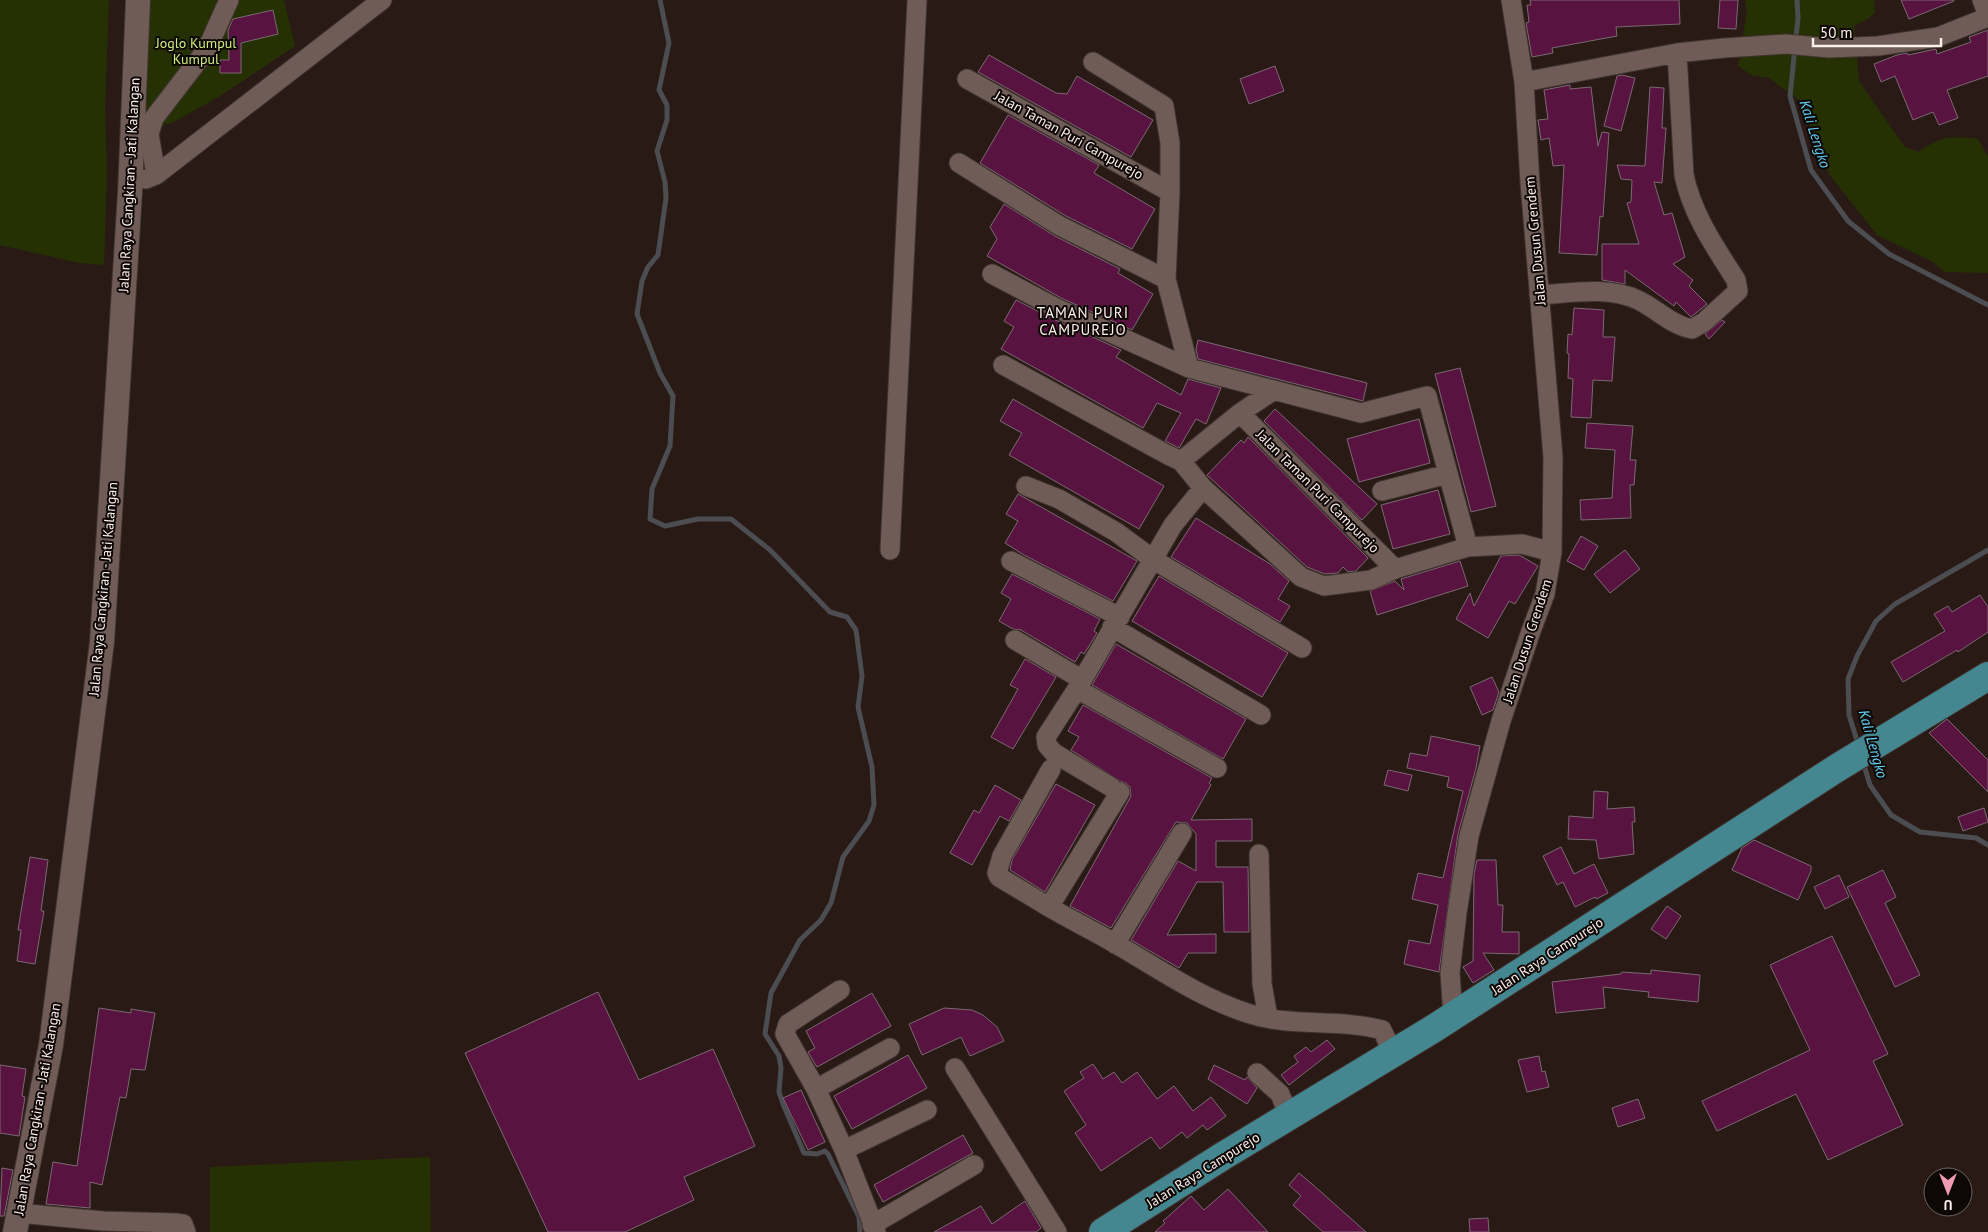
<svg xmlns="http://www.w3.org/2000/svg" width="1988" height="1232" font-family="'PT Sans',sans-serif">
<rect width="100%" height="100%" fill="#291a15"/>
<path fill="#263103" d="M0,0H109L105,109L107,171L104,265L79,263L0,245Z
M147,0H284L295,46L220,96L172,123L144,129Z
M1745,0H1874L1875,12L1868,19L1854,26L1859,81L1904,146L1918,152C1940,137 1951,135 1978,139L1988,156V273L1945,272L1933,262L1877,235L1829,174L1811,129L1807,106L1769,78L1753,76L1738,66L1747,11Z
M430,1157L431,1232H210V1167Z"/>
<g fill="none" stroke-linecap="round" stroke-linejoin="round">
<path stroke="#4b4d50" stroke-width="5" d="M660,0L669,43L659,90L667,105V120L657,151L665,182L666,198L658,255L648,267L642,281L637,314L660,373L673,396L670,446L652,489L650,519L665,526L698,519H731L770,550L830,612L847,617L856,630L862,676L858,707L872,767L874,805L869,821L843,857L831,903L821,920L800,940L771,993L765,1034L779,1056L781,1068L779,1092L783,1104L804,1153L817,1154L825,1151L828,1154L859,1217L860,1232
M1797,0L1798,18L1790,96L1811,170L1848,221L1889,254L1988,305
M1859,747L1849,715L1848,679L1857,656L1876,621L1895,604L1988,550
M1863,762L1870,785L1891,815L1920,832L1976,838L1988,845"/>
</g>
<path fill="#581340" stroke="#7b6972" d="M1530,0H1679L1680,24L1616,27L1617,36L1552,48L1553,53L1532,57L1526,23L1529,22L1527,5H1531Z
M1720,0H1738L1736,29L1718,28Z
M1901,0H1954V1L1909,19Z
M273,10L278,34L241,43V73H220V60H229L228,30L233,19Z
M1988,30V76L1947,90L1958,118L1939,125L1933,112L1913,120L1895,76L1881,82L1874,64L1897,55L1907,53L1908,55L1936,49L1937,54L1971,42L1969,37Z
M989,55L1056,93L1067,94L1077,76L1153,120L1131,157L978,72Z
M1275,66L1284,91L1249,104L1240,79Z
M1622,75L1635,78L1621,131L1604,126L1617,76Z
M1570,85V89L1591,87L1598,146L1602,132L1609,133L1603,217L1600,216L1597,255L1559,253L1564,165L1553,166L1549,138L1541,140L1538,120L1548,119L1544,90Z
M1650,87L1664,88L1662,128H1666L1662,183L1654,182L1664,215L1672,213L1685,257L1673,264L1693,280L1689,286L1707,304L1691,317L1676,302L1674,306L1625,270V284L1602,280V244H1639L1627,203L1631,202L1632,180L1621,179L1617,165L1645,166Z
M1008,115L1099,165L1094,173L1155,209L1132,249L1066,216L980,163Z
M1004,204L1055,236L1120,269L1118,273L1153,294L1132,330L1061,298L987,256L997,239L990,227Z
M1016,300L1051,318L1121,350L1116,357L1181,395L1188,379L1221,388L1206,424L1196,419L1179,448L1165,441L1181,413L1157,403L1143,428L1001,349L1014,327L1004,321Z
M1574,308L1604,310L1603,337H1615L1612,381L1593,380L1591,418L1571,417L1573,379L1568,378L1569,354L1567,353L1568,334L1572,335Z
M1722,320L1725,322L1709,339L1705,334Z
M1198,340L1367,383L1363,401L1198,359L1196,349Z
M1460,368L1496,506L1471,512L1435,374Z
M1013,399L1164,486L1139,529L1009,455L1022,433L1000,421Z
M1275,409L1377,504L1362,520L1264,421Z
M1419,419L1430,463L1359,482L1347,439Z
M1587,423L1633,426L1630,460H1636L1634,485H1630L1631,518L1581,520L1580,500L1612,498L1615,450L1585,448Z
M1248,437L1368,558L1356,571L1348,572L1343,567L1338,573L1325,574L1307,567L1207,475L1241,440L1244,443Z
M1438,490L1450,534L1393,549L1381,505Z
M1018,494L1137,561L1113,601L1024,555L1005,543L1018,521L1006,514Z
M1196,518L1270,564L1289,581L1278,599L1290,606L1280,622L1171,557Z
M1581,536L1598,546L1584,570L1567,561Z
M1625,550L1640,569L1610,593L1594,574Z
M1519,555L1538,566L1515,604L1509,601L1488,638L1456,619L1470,593L1474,606L1501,556Z
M1460,561L1468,586L1377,615L1370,591L1395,581L1404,590L1401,579Z
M1012,574L1100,619L1094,631L1097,633L1084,654L1081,652L1075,662L1021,630L1013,629L999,621L1011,599L1001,593Z
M1159,576L1288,653L1262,697L1132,621Z
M1980,595L1988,607V632L1958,652L1957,650L1903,682L1891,662L1945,631L1934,614L1948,606L1952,612Z
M1116,644L1246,719L1223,759L1092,685Z
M1025,659L1056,677L1013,749L991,737L1018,689L1010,685Z
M1492,677L1499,692L1493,710L1482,715L1470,687Z
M1083,705L1212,778L1209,783L1211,785L1191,820L1252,819V841H1216V867H1248L1249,932H1224L1223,882H1197L1167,935L1216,934V953H1188L1179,968L1131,940L1178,861L1196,871V834L1187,823L1176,822L1111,928L1070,906L1131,796L1130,787L1126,783L1120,781L1071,750L1079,737L1068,731Z
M1947,719L1988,760V792L1929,733Z
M1431,736L1480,746L1476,768L1458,834L1439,972L1404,964L1409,940L1430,944L1438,905L1412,899L1418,873L1443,878L1463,791L1447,787L1449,777L1407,768L1410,753L1427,756Z
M1388,770L1412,775L1408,791L1384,785Z
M1056,784L1095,805L1045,892L1010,870L1012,860Z
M995,785L1021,800L1009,821L1000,816L972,865L950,853L974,810L979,813Z
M1594,791L1608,792L1607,809L1634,807L1635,822H1632L1634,854L1599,859L1596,840L1568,839L1569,816L1593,818Z
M1984,808L1988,822L1963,831L1958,817Z
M1754,840L1811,866V871L1798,900L1732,870L1742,848Z
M1561,847L1574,874L1594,864L1608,893L1596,899L1595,897L1575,907L1563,882L1557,885L1543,856Z
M30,857L48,860L41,911H44L35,964L17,961L21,930H18Z
M1477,860H1496L1498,905H1503L1502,932H1519V954L1483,953L1494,970L1473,983L1463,967L1473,961L1474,874Z
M1883,870L1896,897L1885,903L1920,975L1895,987L1847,887Z
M1839,875L1849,897L1825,909L1814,887Z
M1667,906L1681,916L1666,939L1651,929Z
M1832,936L1888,1054L1873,1061L1903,1125L1828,1160L1796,1094L1717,1131L1702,1101L1810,1050L1770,965Z
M1651,970L1700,975L1698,1002L1648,997L1649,992L1603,987L1605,1008L1556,1013L1552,982L1621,974L1622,972L1651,974Z
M598,992L639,1080L713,1049L755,1146L684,1177L694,1200L625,1232H548L465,1053Z
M872,993L891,1026L817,1067L808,1052L815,1048L806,1031Z
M99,1008L131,1013V1009L155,1013L145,1070L131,1069L126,1098L120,1097L102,1185L90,1182V1208L46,1204L53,1162L77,1166Z
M944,1008L972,1010L983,1015L997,1027L1004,1041L970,1056L961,1037L922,1055L909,1024Z
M1327,1040L1335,1049L1289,1085L1281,1075L1298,1062L1294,1056L1306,1047L1311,1052Z
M908,1055L927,1088L852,1129L834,1096Z
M1539,1056L1542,1072L1545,1071L1549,1087L1527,1092L1518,1060Z
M1093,1064L1103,1079L1114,1072L1122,1083L1137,1072L1157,1099L1174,1086L1193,1111L1211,1097L1226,1116L1207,1130L1203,1125L1187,1138L1182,1132L1160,1149L1151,1137L1101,1171L1075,1133L1086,1125L1064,1091L1084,1078L1080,1072Z
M0,1065L26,1069L22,1096L25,1097L19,1136L0,1133Z
M1214,1065L1245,1080L1247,1077L1257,1088L1247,1104L1208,1079Z
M801,1090L825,1142L808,1150L783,1098Z
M1638,1099L1645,1118L1618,1127L1612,1108Z
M963,1135L973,1153L883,1202L874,1185Z
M2,1168L13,1170L4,1216H0Z
M1299,1173L1312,1184L1366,1232H1323L1293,1205L1301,1196L1289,1185Z
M1228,1189L1268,1232H1155L1165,1223L1163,1221L1191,1196L1204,1210Z
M1025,1201L1041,1228L1036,1232H934L981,1206L992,1224Z
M1488,1218L1489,1232H1470L1469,1219Z"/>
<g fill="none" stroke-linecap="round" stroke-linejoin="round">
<g stroke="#403431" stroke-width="21">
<path id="minor" d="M1511,0L1524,82
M1982,0L1988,15
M1093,62L1164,106L1170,143V192L1166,279L1189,368
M967,79L1170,192
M959,163L1060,226L1166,279
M156,175L382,0
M146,179L156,175L149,134L154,118L207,49L229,0
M992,274L1056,308L1189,368L1361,413L1427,396L1468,547
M1539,295C1572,293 1608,286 1638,300C1657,309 1671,325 1692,329L1704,322L1738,291L1736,280C1715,247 1692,214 1684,175L1677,53
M1003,365L1168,455L1181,461L1203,488L1301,577L1324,586L1371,580L1395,569L1468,547L1522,544L1552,552
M1240,413L1395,569
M1181,461L1240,413L1274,390
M1026,486L1059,499L1116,532L1154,560L1302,648
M1382,491L1448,474
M890,550L917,0
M1011,561L1120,617
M1112,627L1261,715
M1015,640L1081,679
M1077,689L1217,768
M1111,787L1054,753L1047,745L1046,737L1077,689L1173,525L1203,488
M1120,792L1049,907C1071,920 1094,931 1116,944C1159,969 1199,997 1247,1013C1291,1028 1338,1018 1382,1030L1393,1053
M1259,854L1262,984L1268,1017
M1049,907L999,877L997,873L1002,856L1051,769
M1115,944L1182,833
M840,990L788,1024L785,1034L816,1089L844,1150L876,1232
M1453,1016L1450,973L1457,913L1469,836L1501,721L1531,631L1545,594L1552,552L1553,457L1530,183L1524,82L1677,53L1724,48L1786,44L1829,48L1878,46L1938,37L1988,17
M955,1068L1057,1232
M1257,1073L1280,1094L1289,1116
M816,1089L890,1048
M844,1150L927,1110
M18,1213L103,1221L176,1223L183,1224L186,1232
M872,1225L974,1165"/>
</g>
<g stroke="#403431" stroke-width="26">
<path id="tertiary" d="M15,1232L51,1045L102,642L130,192L138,0"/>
</g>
<g stroke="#403431" stroke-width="30">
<path id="primary" d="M1103,1232L1223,1156L1433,1029L1837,768L1988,676"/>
</g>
<use href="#minor" stroke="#6f5c56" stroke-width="19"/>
<use href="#tertiary" stroke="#6f5c56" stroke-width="24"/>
<use href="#primary" stroke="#448790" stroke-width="28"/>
</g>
<g text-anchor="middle" stroke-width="4" stroke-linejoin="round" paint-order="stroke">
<g font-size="14" fill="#cded7f" stroke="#0d0705">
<text x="196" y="48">Joglo Kumpul<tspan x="196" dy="16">Kumpul</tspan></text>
</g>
<g font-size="14" fill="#fbefeb" stroke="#0d0705">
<text transform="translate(1069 135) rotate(29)" y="5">Jalan Taman Puri Campurejo</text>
<text transform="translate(129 185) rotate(-87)" y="5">Jalan Raya Cangkiran - Jati Kalangan</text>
<text transform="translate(1535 241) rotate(-95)" y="5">Jalan Dusun Grendem</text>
<text transform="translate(1318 491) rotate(45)" y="5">Jalan Taman Puri Campurejo</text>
<text transform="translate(103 589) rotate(-85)" y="5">Jalan Raya Cangkiran - Jati Kalangan</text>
<text transform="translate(1527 641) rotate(-72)" y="5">Jalan Dusun Grendem</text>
<text transform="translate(1547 956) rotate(-33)" y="5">Jalan Raya Campurejo</text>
<text transform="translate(37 1109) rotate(-80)" y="5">Jalan Raya Cangkiran - Jati Kalangan</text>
<text transform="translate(1203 1170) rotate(-32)" y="5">Jalan Raya Campurejo</text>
</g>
<g font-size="15" font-style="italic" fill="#63d0f6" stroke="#0d0705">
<text transform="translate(1815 134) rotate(72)" y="5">Kali Lengko</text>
<text transform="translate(1873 744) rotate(74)" y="5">Kali Lengko</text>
</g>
<g font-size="15" letter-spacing="1" fill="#fbefeb" stroke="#0d0705">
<text x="1083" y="318">TAMAN PURI<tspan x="1083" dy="17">CAMPUREJO</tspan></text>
</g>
</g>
<g transform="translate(1948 1192) rotate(180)"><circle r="24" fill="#0d0705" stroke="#6c6461"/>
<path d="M0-4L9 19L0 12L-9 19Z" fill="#f09ab6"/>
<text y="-8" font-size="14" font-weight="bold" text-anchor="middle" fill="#fbefeb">U</text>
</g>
<path d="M1813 38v8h128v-8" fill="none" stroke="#fbefeb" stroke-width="2.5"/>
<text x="1820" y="38" font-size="15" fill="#fbefeb" stroke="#0d0705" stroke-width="4" paint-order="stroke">50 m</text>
</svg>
